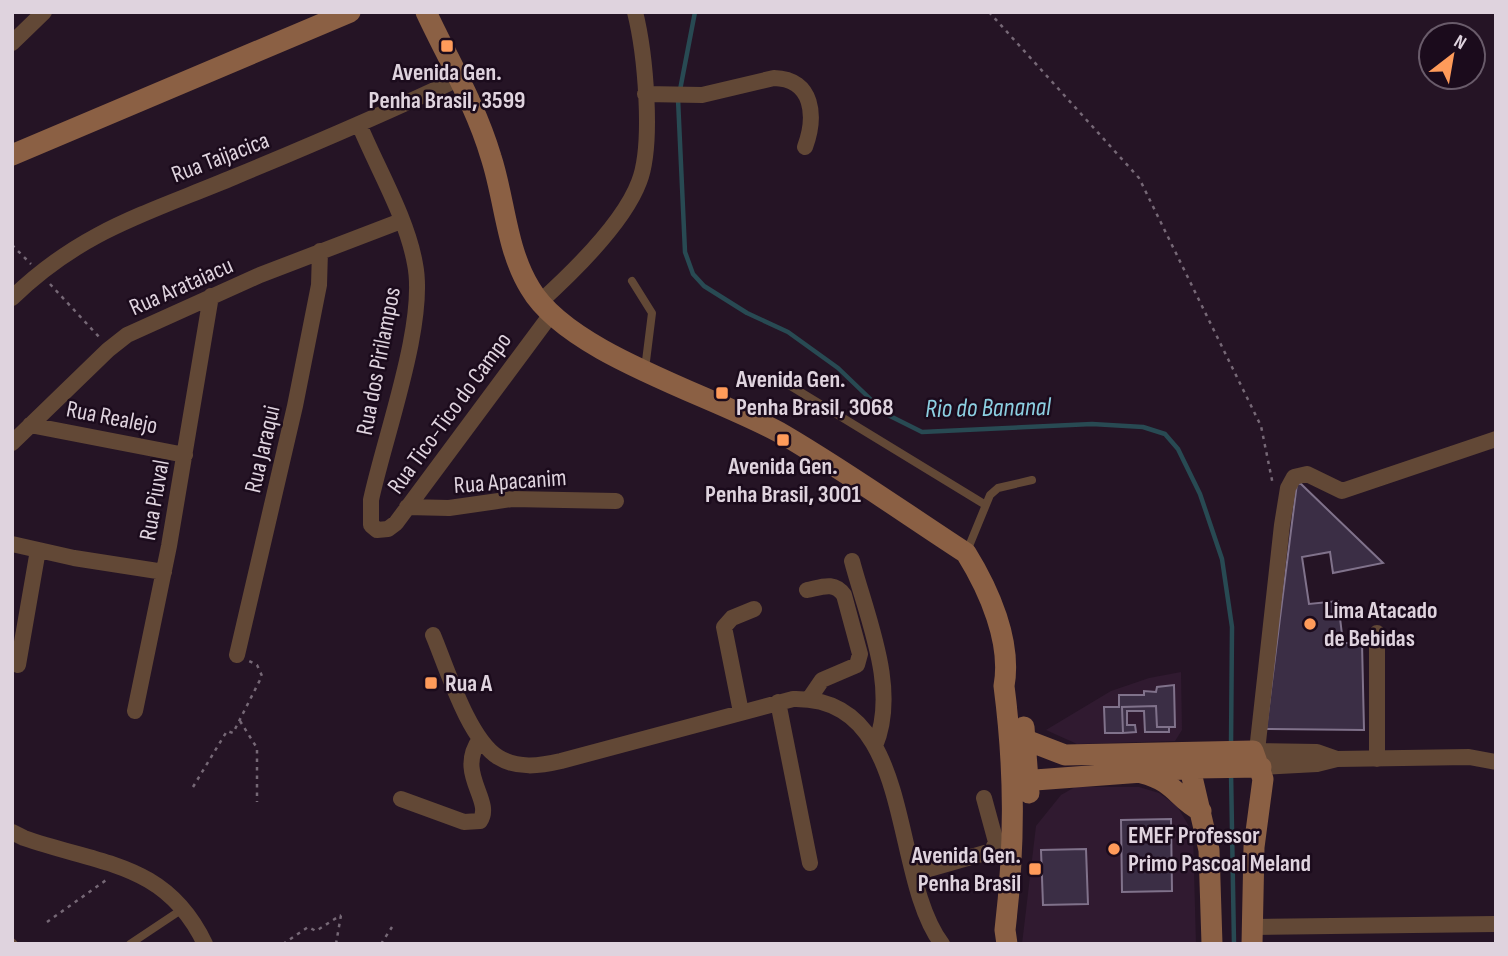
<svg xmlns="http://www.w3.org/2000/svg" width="1508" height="956" font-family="'Sofia Sans Condensed',sans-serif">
<rect width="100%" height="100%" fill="#251425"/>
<path fill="#301a30" d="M1181,672L1182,730L1175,741L1077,744L1046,730L1111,691L1149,678Z
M1075,787H1139L1159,793L1177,806L1193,833L1196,944H1022L1036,826L1061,795Z"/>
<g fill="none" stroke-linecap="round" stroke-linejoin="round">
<path stroke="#284a53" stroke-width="4.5" d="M680,90L695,12
M678,99L685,252L693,274L704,286L747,313L788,332L838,368L886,414L922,432L1092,424L1143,427L1165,434L1178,449L1200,494L1222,559L1232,627L1231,746
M1231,772L1234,944"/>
</g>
<path fill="#3b2e45" stroke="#80728b" stroke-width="2" d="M1297,483L1301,484L1383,563L1333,573L1330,552L1302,557L1309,604L1338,601L1343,643H1362L1364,730L1266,729Z
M1174,685L1175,727H1157L1156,706L1122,707L1123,733H1105L1104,707H1119V695H1144V691L1156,692L1157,687Z
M1156,706L1157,727H1169V732H1145L1144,711H1127V725H1135L1136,732L1123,733L1122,707Z
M1171,819L1172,891L1122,892L1121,820Z
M1086,849L1088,904L1043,905L1041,850Z"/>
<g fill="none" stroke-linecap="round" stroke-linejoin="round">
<path stroke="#766876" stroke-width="2.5" stroke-dasharray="3.5 5" stroke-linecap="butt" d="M989,12L1139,178L1261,426L1273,485
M12,245L31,264
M50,284L100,338
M240,721L257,748V802
M193,787L227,731L233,733L262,676L257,665L249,661
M47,922L109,878
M283,944L308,927L316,931L341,915
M336,944L341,915
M381,944L392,927"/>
<path stroke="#624836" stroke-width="8" d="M632,281L652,313L645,369
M784,382L984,504
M967,551L990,495L998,488L1032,480
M12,942L14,944
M130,944L184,908"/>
<path stroke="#624836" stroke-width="16" d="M12,43L44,12
M645,94L702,95L774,78C814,79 816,117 805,147
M359,124C377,168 407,218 415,264C427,323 384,438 371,500V525L377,530L388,529L396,523L552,313
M12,298C82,230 148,213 234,177C309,146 384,114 458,79
M540,302C572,273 624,222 639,182C654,144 645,52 635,12
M30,425L185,455
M12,443L108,350L127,335L260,275L401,221
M407,507L449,508L512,499L616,501
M12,544L74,558L164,572
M852,561C867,618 899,689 875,746
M807,590C822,587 834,581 844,595L860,654L857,665L822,680L809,699
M433,635C447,668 468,738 498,757C517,769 540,766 561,761L793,699C916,696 889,874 942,944
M237,655L295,406L319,285L320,251
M18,665L38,550
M778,702L810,863
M135,711L169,546L211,296
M741,712L724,627L732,618L754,609
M1253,751L1317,752L1337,759
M1257,751L1282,525L1288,488L1294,477L1307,474L1342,491L1496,439
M1377,759V633
M1261,767L1317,764L1337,759L1469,757L1496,762
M401,799L464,822L480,821C494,800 455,774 480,739
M12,832L24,838C101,865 166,862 205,944
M915,873L992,851L996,842L984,798
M1252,927L1496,924"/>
<path stroke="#8b6044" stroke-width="21" d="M426,12C448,59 476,106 491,157C505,200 506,249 530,288C569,355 716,396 784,435C847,472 906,514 966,553C989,590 1012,642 1004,686C1015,771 1015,845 1005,930L1007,944
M12,155L350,12
M1024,727L1029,793
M1011,741L1026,740L1065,755L1253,751L1263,779L1254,847L1252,944
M1202,758L1192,777L1209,850L1212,944
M1016,772L1035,780L1196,768L1261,767
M1142,773C1175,781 1178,800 1201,811"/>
</g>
<g fill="#ff9b5a" stroke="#1b0b1c" stroke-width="2.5">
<rect x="440" y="39" width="14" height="14" rx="3.5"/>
<rect x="715" y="386" width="14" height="14" rx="3.5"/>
<rect x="776" y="433" width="14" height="14" rx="3.5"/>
<circle cx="1310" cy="624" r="7"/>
<rect x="424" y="676" width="14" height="14" rx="3.5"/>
<circle cx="1114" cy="849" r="7"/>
<rect x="1028" y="862" width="14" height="14" rx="3.5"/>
</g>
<g text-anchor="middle" stroke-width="5" stroke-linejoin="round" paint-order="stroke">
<g font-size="24" font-weight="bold" fill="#dfd3de" stroke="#1b0b1c" text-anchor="start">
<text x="447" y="80" text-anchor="middle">Avenida Gen.<tspan x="447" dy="28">Penha Brasil, 3599</tspan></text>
<text x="736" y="387">Avenida Gen.<tspan x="736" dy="28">Penha Brasil, 3068</tspan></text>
<text x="783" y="474" text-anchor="middle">Avenida Gen.<tspan x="783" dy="28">Penha Brasil, 3001</tspan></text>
<text x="1324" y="618">Lima Atacado<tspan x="1324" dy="28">de Bebidas</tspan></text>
<text x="445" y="691">Rua A</text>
<text x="1128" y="843">EMEF Professor<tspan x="1128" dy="28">Primo Pascoal Meland</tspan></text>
<text x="1021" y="863" text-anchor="end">Avenida Gen.<tspan x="1021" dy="28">Penha Brasil</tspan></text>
</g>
<g font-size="24" fill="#dfd3de" stroke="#1b0b1c">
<text transform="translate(220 157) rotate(-21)" y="8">Rua Taijacica</text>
<text transform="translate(181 286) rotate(-24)" y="8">Rua Arataiacu</text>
<text transform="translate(378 361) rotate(-79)" y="8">Rua dos Pirilampos</text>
<text transform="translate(449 413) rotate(-54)" y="8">Rua Tico-Tico do Campo</text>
<text transform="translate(112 417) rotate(11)" y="8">Rua Realejo</text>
<text transform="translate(262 449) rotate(-77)" y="8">Rua Jaraqui</text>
<text transform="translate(510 481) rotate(-4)" y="8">Rua Apacanim</text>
<text transform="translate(154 500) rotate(-80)" y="8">Rua Piuval</text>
</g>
<g font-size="26" font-style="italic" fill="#8ccfe1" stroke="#1b0b1c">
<text transform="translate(988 407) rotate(-1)" y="9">Rio do Bananal</text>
</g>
</g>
<rect width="1508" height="956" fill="none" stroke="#dfd3de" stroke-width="28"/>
<g transform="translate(1452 56) rotate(31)"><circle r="33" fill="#1b0b1c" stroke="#695b6a" stroke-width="2"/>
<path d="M0-5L12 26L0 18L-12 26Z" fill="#ff9b5a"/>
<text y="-10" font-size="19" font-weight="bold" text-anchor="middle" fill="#dfd3de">N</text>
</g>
</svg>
